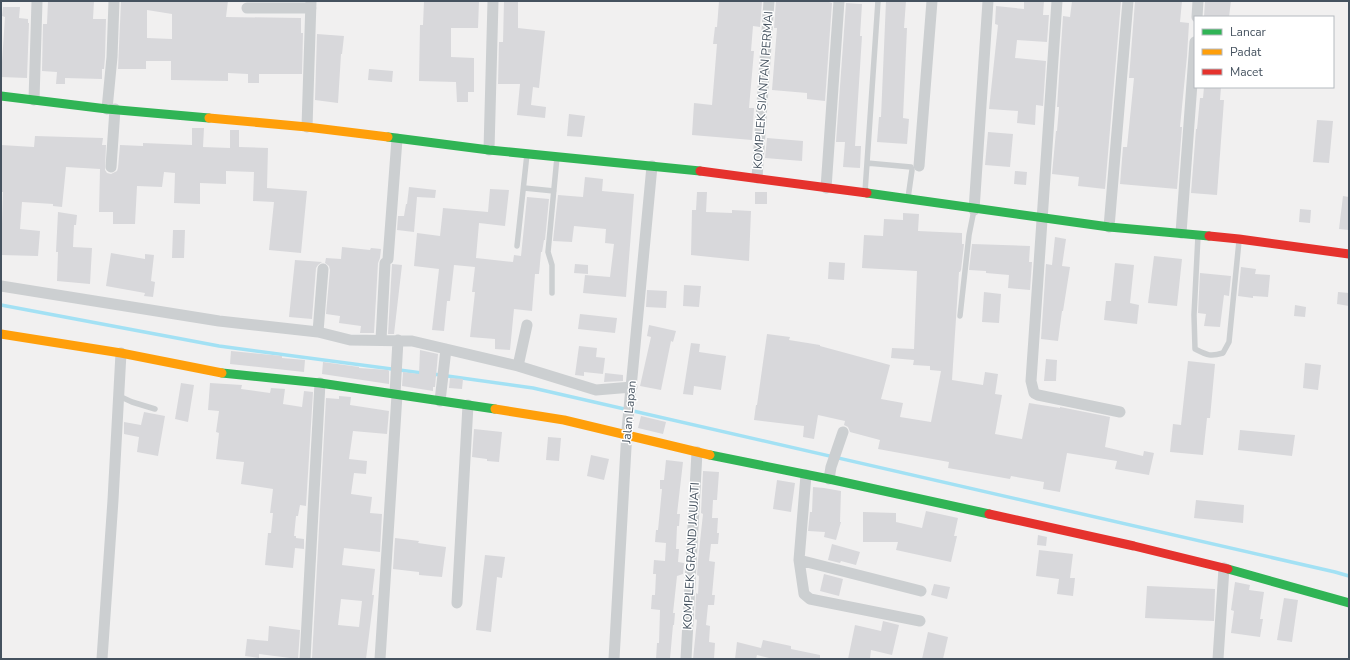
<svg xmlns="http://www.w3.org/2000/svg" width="1350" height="660" font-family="'Nunito Sans',sans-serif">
<rect width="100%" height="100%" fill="#f1f0f0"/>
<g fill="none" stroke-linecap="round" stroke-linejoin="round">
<path stroke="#a3e1f4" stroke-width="3.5" d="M1,305L219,346L422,373
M433,374L533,388L1335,572L1349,576"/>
</g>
<path fill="#d8d8db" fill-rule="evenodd" d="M48,1H94L93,19H106L105,57L104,69H102V79L65,78V84H56L57,72L42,71L43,24H47Z
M121,1H228L226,17L301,18V33H303L302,74H259V83H248V74L228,73V81L171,80V61H146V69H118ZM147,10L172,14V39L147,38Z
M424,1H479L478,28H451V57L474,58V92H468V102H457L456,82L419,81L420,25H423Z
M504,1H518V28L545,31L539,88L533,87L531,105L546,107L545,118L517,115L520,84H498L499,42H503Z
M719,1H762L760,27L753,26L751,51H754L749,108H754L752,140L692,135L694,103L712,105L717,44H713L715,27H717Z
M776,1H829V2L832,3L825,101L807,99V93L772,90L777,28H774Z
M886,1H906L904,28H907L903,118L909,119L907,144L877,142L879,117H881Z
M1024,1H1044L1043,15H1049L1047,42L1017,40L1015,58L1046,61L1043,106L1036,105L1035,125L1017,123L1018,111L989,109L998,25L995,24L996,6L1024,9Z
M1072,1H1121L1105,189L1078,186L1079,177L1052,174L1056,131H1057L1059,107H1057L1063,16L1070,17Z
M1135,1H1182L1180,22L1189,23L1187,56L1180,127H1182L1177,189L1120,184L1123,147H1127L1134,78H1129Z
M1205,1H1231L1229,17H1204Z
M846,3L862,4L860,36H862L855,146H861L860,168L843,167L845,142H836Z
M3,7H20L19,18L28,19V23H29L27,78L1,77L5,17L2,16Z
M317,34L344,36L342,54H341L338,103L315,100Z
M369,69L393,71L392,82L368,80Z
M1204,87H1221L1220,100H1224L1217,195L1191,193L1196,129H1197L1200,98H1203Z
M569,114L585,116L582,137L567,136Z
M1317,120L1333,121L1329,163L1313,162Z
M192,128H204L203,147L230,148V130H239V147L268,148L267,188L307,191L301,253L269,250L274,202L253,201L254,172L226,171V184L200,183V204L174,203L175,173L164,172L162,187L137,186L135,224H113V212H99L100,169L66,167L62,207L53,206V204L22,202L20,229L40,231L38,256L1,255L3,192H1V145L34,147L35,136L103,138L102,145H106L105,170L107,173L111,174L117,171L118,168L120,145L143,146V143L192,145Z
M988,132L1013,134L1010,167L985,165Z
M767,138L803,141L802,161L765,158Z
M1015,171L1027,172L1026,185L1014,184Z
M585,177L603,179L602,191L634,194L626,297L583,293L585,275L610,277L614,244L605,243L606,229L574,226L572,242L553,241L558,195L583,197Z
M409,187L436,190L435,198L417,197L414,232L397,230L398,216H404L406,204H407Z
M490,189L509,190L505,226L479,223L476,258L513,262L514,255L521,256L527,197L549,199L545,240H544L542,252H541L539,274H535L532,311L514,309L510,350L495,349V339L470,337L475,292H472L475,267L454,265L450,301H447L444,331L432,330L439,269L414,266L417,233L440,236L443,208L488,212Z
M697,192H707L706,212L732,213V210L751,211L749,261L691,255L692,210H696Z
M755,192H767V204H755Z
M1343,196L1349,197V230L1339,229Z
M1300,209L1311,210L1310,223L1299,222Z
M58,212L77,215L76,225H74L73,247L92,248L90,284L57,281L58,252H56Z
M903,213L919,214L918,231L962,233V244H964L961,270L960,272H959L952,380L983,385L985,372L998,374L995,394L1002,395L995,434L1022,439L1029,403L1060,408V407L1110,417L1105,447L1143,456L1144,451L1154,453L1149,475L1115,469L1117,461L1067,453L1060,492L1043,489L1044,482L1011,476L1010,479L948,468L949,462L878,449L880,440L850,432L848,427L844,425L845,421L818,415L814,439L803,437L804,426L754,420L756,405H757L767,334L790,337L789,340L820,345V346L890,365L881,399L903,403L900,417L931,422L941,371L930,370V366L913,365L914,360L891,358L892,348L914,349L917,271L862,268L864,235L883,236L884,219L903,220Z
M173,230H185L184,258H172Z
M1055,237L1066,239L1062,266L1070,267L1063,311H1062L1058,341L1041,339L1046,264L1052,265Z
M972,244L1030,246L1029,262H1032L1030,290L1008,288L1009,275L986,273V271L969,270Z
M342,247L370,250L371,248L381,249L380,258L378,263L374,333H360L361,326L339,323L340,316L326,314L330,270L329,266L325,263L326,258L341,259Z
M111,253L145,259V254L154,255L151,281L155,282L153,297L144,296L145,293L106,286Z
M1154,256L1182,259L1177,306L1148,303Z
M295,260L322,262L318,265L316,268L312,319L289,317Z
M829,262L845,263L844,280L828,279Z
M1115,263L1134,265L1130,303L1139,305L1137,324L1104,320L1106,301H1111Z
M392,264L402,265L394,334H388Z
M575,264L588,265V274L574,273Z
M1241,267L1256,269L1255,274L1270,275L1268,297L1253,296V298L1238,296Z
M1200,273L1231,276L1229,296L1224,295L1220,327L1204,326L1206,314L1198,313Z
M684,285L701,286L699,307L683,306Z
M647,290L667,291L666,308L646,307Z
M984,292L1001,294L999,323L982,322Z
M1338,292L1349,293V306L1337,304Z
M1295,305L1306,307L1305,317L1294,316Z
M580,314L617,318L615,333L578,329Z
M649,325L676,331L673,342L671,341L661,390L640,386L651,337L647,336Z
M691,343L700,344L699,352L726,356L721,390L694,386L693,395L683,394Z
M579,346L597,348L596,357L605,358L603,374L584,372V376L575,375Z
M420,350L438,354L435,387H433V391L402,386L403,372L419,374Z
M231,351L282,356V358L305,360L304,372L230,364Z
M1046,359L1057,360L1056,381H1044Z
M1188,361L1215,364L1210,418H1207L1203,455L1170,452L1173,424L1181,425Z
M323,362L359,367V368L388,370L389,371V384L322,374Z
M1305,363L1321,365L1318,390L1303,388Z
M605,373L623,375V381L604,382Z
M450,378L463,379L462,389L449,388Z
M181,383L194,385L188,422L175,419Z
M210,383L242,385L241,389L270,393L271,388L285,389L283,404L302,407L304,391L313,392L306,506L300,505L298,516H296L294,536H296V538L304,539V549L295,548L293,568L265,565L268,533H271L273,513H270L273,489L241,484L244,462L216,459L219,433L216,432L219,411L208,410Z
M339,396L351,397L350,405L389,411L387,434L353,431L349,459L367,461L366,474L354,473L351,494L372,497L370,513L382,514L380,552L344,548L342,565L375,569L372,595H374L366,659H312L326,398L339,399ZM341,599L362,601L359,627L338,625Z
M144,412L165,416L158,456L137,452L139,437L124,434V422L141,425Z
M641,416L666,422L663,434L638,428Z
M474,429L502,432L499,462L487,461V459L472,457Z
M1240,430L1295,435L1292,456L1238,450Z
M548,437L561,438L559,461L546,460Z
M591,455L609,459L604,480L587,476Z
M666,460L683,462L677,514H680L679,526H677L676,549H679L678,562L684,563L683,574L677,576L673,613H675L674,625H673L670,659H656L657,643H659L660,610L651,609L652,595H655L656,574H653L654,560L665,561L666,543L655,542L656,530H658L662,489H660V480H664Z
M703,471L719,472L717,500H713L712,518H718L717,533H719L718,544H711L709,561L715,562L712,595H715L714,605H708L706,625L710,626L709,642L715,643L714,659H693L697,620L695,619L696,593L698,594L699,576L697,575L698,560L703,514L701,513Z
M777,480L795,483L791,512L773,509Z
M813,487L824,488L841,491L840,522H841L836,540L824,537L825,532L808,531L810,512H812Z
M1196,500L1244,505L1243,523L1194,518Z
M926,511L958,518L954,536H957L951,562L896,550L898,542H863V512L896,513V522L922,528Z
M1038,535L1047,537L1046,546L1037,545Z
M395,538L419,541L418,543L446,547L442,577L419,575V572L393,569Z
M832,544L860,552L856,565L841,561L840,563L828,560Z
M1039,550L1073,554L1070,578H1075L1073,596L1057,594L1059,579L1036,576Z
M485,555L505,557L502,578L497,577L491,632L476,630Z
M824,574L843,579L839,596L820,591Z
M1235,582L1250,585L1249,590L1264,592L1260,619H1263L1260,637L1231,633L1234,611L1231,610Z
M934,584L950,587L947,599L931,595Z
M1147,586L1215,589L1214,621L1145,618Z
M1284,598L1298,600L1292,642L1277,640Z
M883,621L899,625L892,655L871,650L870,659H848L855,625L881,631Z
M269,626L300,630L298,659L259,654V658L245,656L247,639L268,641Z
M928,632L948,637L943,659H922Z
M763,640L791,646V649L820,655V659H773L757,655L756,659H735L737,642L761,648Z"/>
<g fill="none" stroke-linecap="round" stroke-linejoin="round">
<path stroke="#cccfd1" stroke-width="5.5" d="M867,163L911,167L912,170L908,198
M524,188L554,191
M865,192L878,1
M1198,236L1194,315L1195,349C1207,355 1210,357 1223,353L1229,342L1239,241
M517,246L527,154
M552,293V265L548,252L557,157
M960,316L969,235L974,210
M119,396L132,402L155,409"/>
<path stroke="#cccfd1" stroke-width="11" d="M1057,1L1031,381L1034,393L1038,395L1120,412
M247,8H311
M1197,17L1198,1
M34,100L37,1
M107,109L112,57L114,1
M307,127L311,1
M489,150L493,1
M919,166L932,1
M111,167L115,109
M757,178L769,1
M826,188L839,1
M974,210L988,1
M1109,227L1128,1
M1181,233L1195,42
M388,259L397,139
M1,286L219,321L318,332L350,340L412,341L518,366L596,390L632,387
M318,332L323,269
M381,340L385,263
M518,366L527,325
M395,394L398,340
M440,401L446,349
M806,475L799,560L804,594L810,599L920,621
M829,479L831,467L843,432
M799,560L921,591
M457,603L468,405
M102,659L113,500L121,353
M305,659L320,383
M380,659L397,395
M614,659L627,430L652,166
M686,659L697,452
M1218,659L1224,568"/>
<path stroke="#30b455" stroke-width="9" d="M1,96L107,109L209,118
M388,137L489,150L700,171
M867,193L1109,227L1209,236
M222,373L320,383L495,409
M710,455L829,479L989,514
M1228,569L1349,603"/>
<path stroke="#ff9f0a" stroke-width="9" d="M209,118L307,127L388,137
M1,334L121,353L222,373
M495,409L564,420L710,455"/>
<path stroke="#e5322d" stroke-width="9" d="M700,171L867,193
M1209,236L1239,239L1349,254
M989,514L1134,546L1228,569"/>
</g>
<g text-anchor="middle" stroke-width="3" stroke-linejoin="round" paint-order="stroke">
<g font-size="12" fill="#45525f" stroke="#fff">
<text transform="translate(763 90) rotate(-86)" y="4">KOMPLEK SIANTAN PERMAI</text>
<text transform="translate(629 412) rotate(-85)" y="4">Jalan Lapan</text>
<text transform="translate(691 556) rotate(-87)" y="4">KOMPLEK GRAND JAUJATI</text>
</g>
</g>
<rect width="1350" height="660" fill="none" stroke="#45525f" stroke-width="4"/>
<rect x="1194" y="16" width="140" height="72" fill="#ffffff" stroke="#b5babf"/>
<rect x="1202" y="29" width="20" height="6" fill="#30b455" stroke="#b5babf"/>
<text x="1230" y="36" font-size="12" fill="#45525f">Lancar</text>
<rect x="1202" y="49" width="20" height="6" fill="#ff9f0a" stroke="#b5babf"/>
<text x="1230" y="56" font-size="12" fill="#45525f">Padat</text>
<rect x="1202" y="69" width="20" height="6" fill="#e5322d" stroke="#b5babf"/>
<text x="1230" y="76" font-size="12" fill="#45525f">Macet</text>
</svg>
